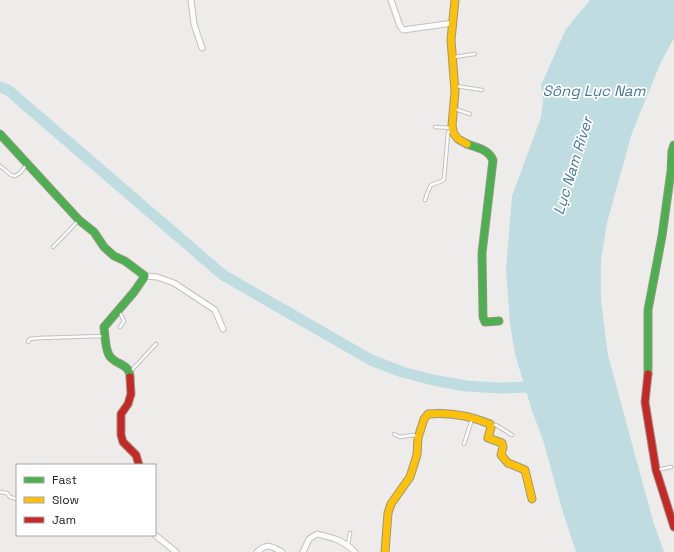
<svg xmlns="http://www.w3.org/2000/svg" width="674" height="552" font-family="'Space Grotesk',sans-serif">
<rect width="100%" height="100%" fill="#eeecea"/>
<path fill="#bfdde0" d="M590,0H674V38L661,62L632,133L607,223L601,260V300L608,355L653,521L664,552H576L562,509L543,440L532,411L515,354L510,324L506,270L512,196L541,117L543,102L541,85L566,29Z"/>
<g fill="none" stroke-linecap="round" stroke-linejoin="round">
<path stroke="#bfdde0" stroke-width="11" d="M0,87L8,90L223,275L371,360L402,372L433,380L466,386L499,388L531,387L540,386"/>
<g stroke="#c2c1c0" stroke-width="4.5">
<path id="lane" d="M454,57L475,54
M456,86L482,90
M455,109L470,114
M435,127L451,128
M0,166L11,175L15,176L20,173L27,164
M425,200L428,191L431,185L442,181L444,179L448,133L451,129
M53,247L79,220
M119,311L124,321L120,327
M28,342L30,339L40,338L103,336
M130,372L156,344
M492,425H496L512,435
M394,434L400,437L414,435L417,438
M464,444L472,419
M657,470L671,467
M0,492L7,493L10,497L17,499
M348,545L350,533"/>
</g>
<g stroke="#c2c1c0" stroke-width="7">
<path id="street" d="M191,0L194,24L202,48
M391,0L400,26L403,30L453,23
M145,276L157,277L174,283L215,310L223,329
M155,535L176,552
M257,552C267,543 271,546 282,552
M303,552L309,539L317,534C334,538 343,540 355,552"/>
</g>
<g stroke="#989782" stroke-width="9">
<path id="fast" d="M0,134L79,220L94,232L104,247L114,256L125,261L145,276L134,292L104,327C105,335 105,348 109,355C114,365 130,363 130,377
M467,144C477,148 488,149 493,160L482,253L483,317L485,322L499,321
M648,374V310L662,236L671,171L672,151L674,145"/>
</g>
<g stroke="#989782" stroke-width="9">
<path id="slow" d="M455,0L451,40L455,91L452,126L454,134L458,139L467,144
M385,552L388,513L391,504L410,477L417,455L418,438L424,419L428,414C448,412 471,416 490,424L491,427L488,438L502,443L503,447L501,455L508,463L525,470L532,499"/>
</g>
<g stroke="#989782" stroke-width="9">
<path id="jam" d="M648,374L645,402L656,470L674,527
M130,377L131,394L128,404L121,414V435L123,442L136,455L139,465"/>
</g>
<use href="#lane" stroke="#fcfcfc" stroke-width="2.5"/>
<use href="#street" stroke="#fcfcfc" stroke-width="5"/>
<use href="#fast" stroke="#4caf50" stroke-width="7"/>
<use href="#slow" stroke="#ffc107" stroke-width="7"/>
<use href="#jam" stroke="#c62828" stroke-width="7"/>
</g>
<g text-anchor="middle" stroke-width="3.5" stroke-linejoin="round" paint-order="stroke">
<g font-size="15" font-style="italic" fill="#487894" stroke="#fff">
<text x="594" y="96">Sông Lục Nam</text>
<text transform="translate(573 166) rotate(-73)" y="5">Lục Nam River</text>
</g>
</g>
<rect x="16" y="464" width="140" height="72" fill="#ffffff" stroke="#a6a6a6"/>
<rect x="24" y="477" width="20" height="6" fill="#4caf50" stroke="#a6a6a6"/>
<text x="52" y="484" font-size="12" fill="#212121">Fast</text>
<rect x="24" y="497" width="20" height="6" fill="#ffc107" stroke="#a6a6a6"/>
<text x="52" y="504" font-size="12" fill="#212121">Slow</text>
<rect x="24" y="517" width="20" height="6" fill="#c62828" stroke="#a6a6a6"/>
<text x="52" y="524" font-size="12" fill="#212121">Jam</text>
</svg>
